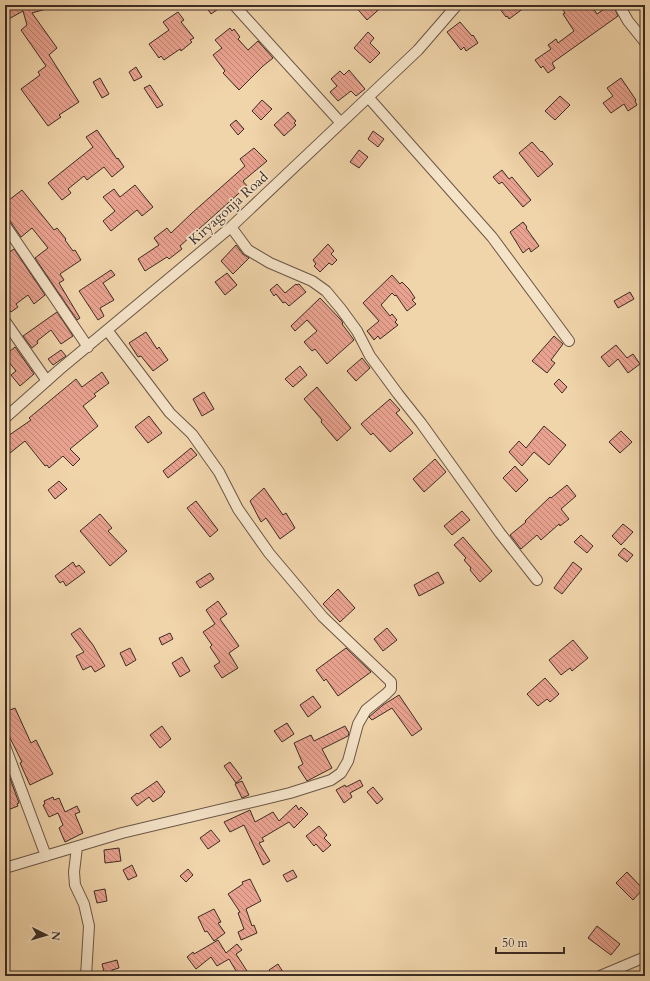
<svg xmlns="http://www.w3.org/2000/svg" width="650" height="981" font-family="Cardo,serif">
<defs>
<pattern id="building-back-hatch" width="6" height="6" patternUnits="userSpaceOnUse"><rect width="6" height="6" fill="#e9a28f"/><path d="M-1 5l2 2M0 0l6 6M5-1l2 2" fill="none" stroke="#be8475"/></pattern>
</defs>
<rect width="100%" height="100%" fill="#f0d4aa"/>
<filter id="stains"><feTurbulence type="fractalNoise" baseFrequency=".005" numOctaves="4"/><feColorMatrix values="0 0 0 0 .2 0 0 0 0 .09 0 0 0 0 .02 0 0 0 .5 -.17"/></filter>
<radialGradient id="worn" r=".72"><stop offset=".6" stop-color="#630" stop-opacity="0"/><stop offset="1" stop-color="#630" stop-opacity=".3"/></radialGradient>
<path fill="url(#building-back-hatch)" stroke="#3d2c24" d="M18,5H52L53,7L32,13L57,48L49,55L79,102L59,115L61,117L48,126L21,89L40,75L38,72L46,66L21,30L27,25L23,11L5,21V12Z
M205,5H224L211,14Z
M354,5H384L367,20Z
M497,5H528L509,19L507,16L506,17Z
M567,5H591L597,14L610,5H613L618,16L552,63L555,68L548,73L543,66L541,68L535,60L551,49L548,45L556,39L558,43L574,31L563,14L565,13L562,8Z
M178,12L184,20L181,22L194,38L190,40L192,42L181,51L180,49L164,60L161,56L159,58L149,44L169,30L163,22Z
M460,22L472,36L473,35L478,43L466,51L464,47L461,50L447,32Z
M230,28L232,31L234,29L240,37L238,39L248,50L258,41L273,58L263,66L239,90L223,73L225,71L213,55L222,48L215,40Z
M368,32L374,38L370,43L380,53L370,63L354,48Z
M136,67L142,77L134,81L129,72Z
M349,70L365,89L356,96L351,91L338,101L330,92L337,86L331,79L340,71L344,75Z
M100,78L109,94L102,98L93,82Z
M621,78L636,100L635,101L637,105L628,111L624,104L611,113L603,103L613,96L607,88Z
M150,85L163,105L157,108L144,88Z
M560,96L570,105L555,120L545,111Z
M262,100L272,109L261,120L252,111Z
M288,112L296,121L294,123L296,125L284,136L274,125Z
M236,120L244,129L238,135L230,125Z
M97,130L117,159L118,158L124,167L112,177L104,167L87,180L84,176L68,189L71,193L62,200L48,183L93,147L86,137Z
M373,131L384,139L378,147L368,139Z
M532,142L541,152L542,151L553,164L538,177L519,153Z
M254,148L267,161L243,181L247,186L180,246L182,249L169,259L167,257L145,271L138,259L159,245L154,238L167,228L171,233L192,213L245,166L240,159Z
M359,150L368,157L359,168L350,162Z
M502,170L509,179L512,177L531,200L523,207L502,182L499,184L493,177Z
M135,185L153,207L142,216L137,210L111,231L103,221L115,211L103,197L114,189L120,197Z
M22,190L54,230L57,228L66,239L65,240L73,251L75,250L81,260L60,274L64,280L59,283L80,318L77,320L35,258L48,248L32,228L21,237L10,221L5,217V195L9,200Z
M523,222L527,227L526,228L539,246L531,252L529,248L523,253L510,232Z
M328,244L334,251L331,254L337,260L332,265L329,263L320,272L314,266L316,264L313,260Z
M236,245L243,254L249,258L233,274L221,261Z
M14,249L45,295L34,304L28,295L16,304L18,307L11,312L8,309L5,311V255Z
M111,270L115,275L103,283L114,300L100,308L104,316L98,320L79,291Z
M227,273L237,285L225,295L215,282Z
M392,275L400,284L402,282L409,289L415,298L412,300L416,304L407,311L396,295L395,296L392,293L381,305L390,316L392,314L397,320L395,322L398,325L380,339L378,336L374,340L367,331L379,321L363,303Z
M277,284L285,293L296,284L297,285L299,284L306,292L289,306L285,302L283,303L276,294L274,296L270,290Z
M630,292L634,299L618,308L614,301Z
M320,298L341,320L343,323L342,324L354,340L327,364L315,349L312,351L304,342L317,331L307,320L295,331L291,326Z
M57,312L73,336L61,344L51,330L37,341L38,343L32,348L23,336Z
M146,332L157,349L159,347L168,360L153,371L141,356L138,357L129,343Z
M554,336L563,344L551,360L555,363L547,373L532,361Z
M616,345L627,358L633,354L640,364L628,373L618,359L609,367L601,357Z
M15,347L34,374L20,386L11,375L16,371L5,357V355Z
M61,350L66,356L53,365L48,359Z
M362,358L370,368L356,381L347,371Z
M300,366L307,375L293,387L285,379Z
M102,372L109,383L94,394L96,396L83,406L98,426L70,449L80,459L73,466L63,456L49,468L47,465L45,466L25,441L5,457V438L31,420L29,418L76,379L82,387Z
M559,379L567,387L562,393L554,384Z
M317,387L351,428L337,441L321,422L322,420L304,399Z
M204,392L214,409L202,416L193,399Z
M390,399L400,410L396,413L413,433L390,452L373,433L371,435L361,424Z
M149,416L162,433L148,443L135,427Z
M544,426L566,445L549,465L534,452L522,466L509,452L519,441L526,448Z
M621,431L632,442L620,453L609,442Z
M191,448L197,455L168,478L163,471Z
M435,459L446,472L424,492L413,479Z
M515,466L528,480L516,492L503,478Z
M59,481L67,489L55,499L48,490Z
M567,485L576,496L561,509L569,519L560,526L559,524L541,540L537,535L521,549L510,535L526,522L525,521L550,497L551,498Z
M264,488L283,515L286,513L295,528L280,539L266,518L261,522L250,501Z
M196,501L218,530L210,537L187,508Z
M462,511L470,520L452,535L444,526Z
M100,514L112,528L108,531L127,551L110,566L80,531Z
M623,524L633,532L621,545L612,536Z
M581,535L593,546L587,553L574,542Z
M463,537L492,571L480,582L470,570L471,568L464,560L466,558L454,545Z
M624,548L633,555L627,562L618,555Z
M73,562L76,567L79,565L85,572L66,586L63,581L60,583L55,576Z
M573,562L582,569L562,594L554,588Z
M438,572L444,583L419,596L414,585Z
M210,573L214,579L200,588L196,582Z
M338,589L355,608L340,622L323,604Z
M218,601L227,614L220,619L239,646L229,653L238,668L222,678L214,666L220,662L210,647L212,645L203,632L215,624L206,610Z
M80,628L93,645L105,666L95,672L91,666L83,670L76,656L84,652L71,634Z
M387,628L397,640L383,651L374,639Z
M170,633L173,639L162,645L159,638Z
M573,640L588,658L572,671L570,668L561,675L549,660Z
M130,648L136,660L126,666L120,653Z
M346,648L371,672L338,696L326,679L324,681L316,670Z
M182,657L190,671L180,677L172,663Z
M545,678L559,694L550,702L547,699L538,706L527,694Z
M399,695L422,729L412,736L392,708L372,720L369,717L383,705Z
M313,696L321,707L308,717L300,705Z
M15,708L31,743L36,740L53,774L30,785L20,763L22,762L6,730L8,728L5,721V712Z
M287,723L294,734L282,742L274,731Z
M162,726L171,739L160,748L150,735Z
M345,726L349,733L348,736L322,749L332,768L307,781L298,767L303,764L294,743L311,735L314,741Z
M230,762L242,778L236,783L224,766Z
M7,770L19,803L17,804L18,806L5,811V771Z
M360,780L363,786L350,793L352,797L344,803L336,790L345,785L346,787Z
M157,781L165,792L162,795V796L153,802L149,797L137,806L131,798L137,793L138,794Z
M242,781L249,795L242,798L235,784Z
M373,787L383,799L377,804L367,792Z
M53,797L54,800L59,798L65,812L77,806L80,812L75,814L83,833L65,842L59,828L63,825L58,813L49,817L43,805L45,804L44,801Z
M296,805L299,810L301,807L308,814L294,828L289,822L262,838L264,841L259,843L270,861L263,865L244,825L230,832L224,822L250,810L255,822L273,812L279,821Z
M319,826L327,835L324,838L331,845L323,852L316,844L314,846L306,836Z
M211,830L220,841L208,849L200,838Z
M119,848L121,861L105,863L104,850Z
M132,865L137,876L128,880L123,870Z
M188,869L193,875L186,882L180,876Z
M293,870L297,877L287,882L283,875Z
M627,872L643,889L633,900L616,883Z
M250,879L261,901L246,909L252,926L254,925L257,933L241,940L238,932L244,929L238,913L240,912L228,894L243,884L242,882Z
M105,889L107,901L97,903L94,891Z
M214,909L221,922L218,923L225,933L214,941L207,931L205,932L198,917Z
M597,926L620,944L611,955L588,938Z
M218,940L226,953L237,944L242,950L236,954L247,971L239,976L229,959L217,966L211,957L196,969L187,957L193,952L194,954Z
M117,960L119,968L112,970L114,976H105L102,964Z
M278,964L283,972L278,976H273L269,970Z"/>
<g fill="none" stroke-linecap="round" stroke-linejoin="round">
<g stroke="#6a5646" stroke-width="12">
<path id="minor" d="M234,5L341,123
M619,5L628,21L645,42
M368,97L492,237L569,341
M5,225L88,347
M231,227L248,250L270,263L312,281L326,291L341,309L357,331L370,356L398,394L421,423L500,533L537,580
M5,321L47,381
M5,418L59,370L231,227L418,50L457,5
M5,746L46,856
M77,847L74,872L75,885L84,904L89,926L86,976
M5,868L122,833L290,793L331,780L341,773L348,761L358,724L366,710L386,694L391,689V682L323,617L269,553L238,509L219,472L192,434L170,413L107,330
M600,976L645,957"/>
</g>
<use href="#minor" stroke="#f5e3c8" stroke-width="10"/>
</g>
<g text-anchor="middle" stroke-width="3.5" stroke-linejoin="round" paint-order="stroke">
<g font-size="14" fill="#3d2c24" stroke="#f5e3c8">
<text transform="translate(228 208) rotate(-42)" y="5">Kiryagonja Road</text>
</g>
</g>
<rect width="650" height="981" fill="none" stroke="#f0d4aa" stroke-width="20"/>
<rect x="6" y="6" width="638" height="969" fill="none" stroke="#3d2c24" stroke-width="2"/>
<rect x="10" y="10" width="630" height="961" fill="none" stroke="#3d2c24"/>
<g transform="translate(46 935) rotate(95)" stroke="#f5e3c8" stroke-width="3" paint-order="stroke">
<path d="M0-3L7 15L0 10L-7 15Z" fill="#3d2c24"/>
<text y="-6" font-size="11" font-weight="bold" text-anchor="middle" fill="#3d2c24">N</text>
</g>
<path d="M496 947v6h68v-6" fill="none" stroke="#3d2c24" stroke-width="2"/>
<text x="502" y="947" font-size="12" fill="#3d2c24" stroke="#f5e3c8" stroke-width="3" paint-order="stroke">50 m</text>
<rect width="100%" height="100%" filter="url(#stains)"/>
<rect width="100%" height="100%" fill="url(#worn)"/>
</svg>
